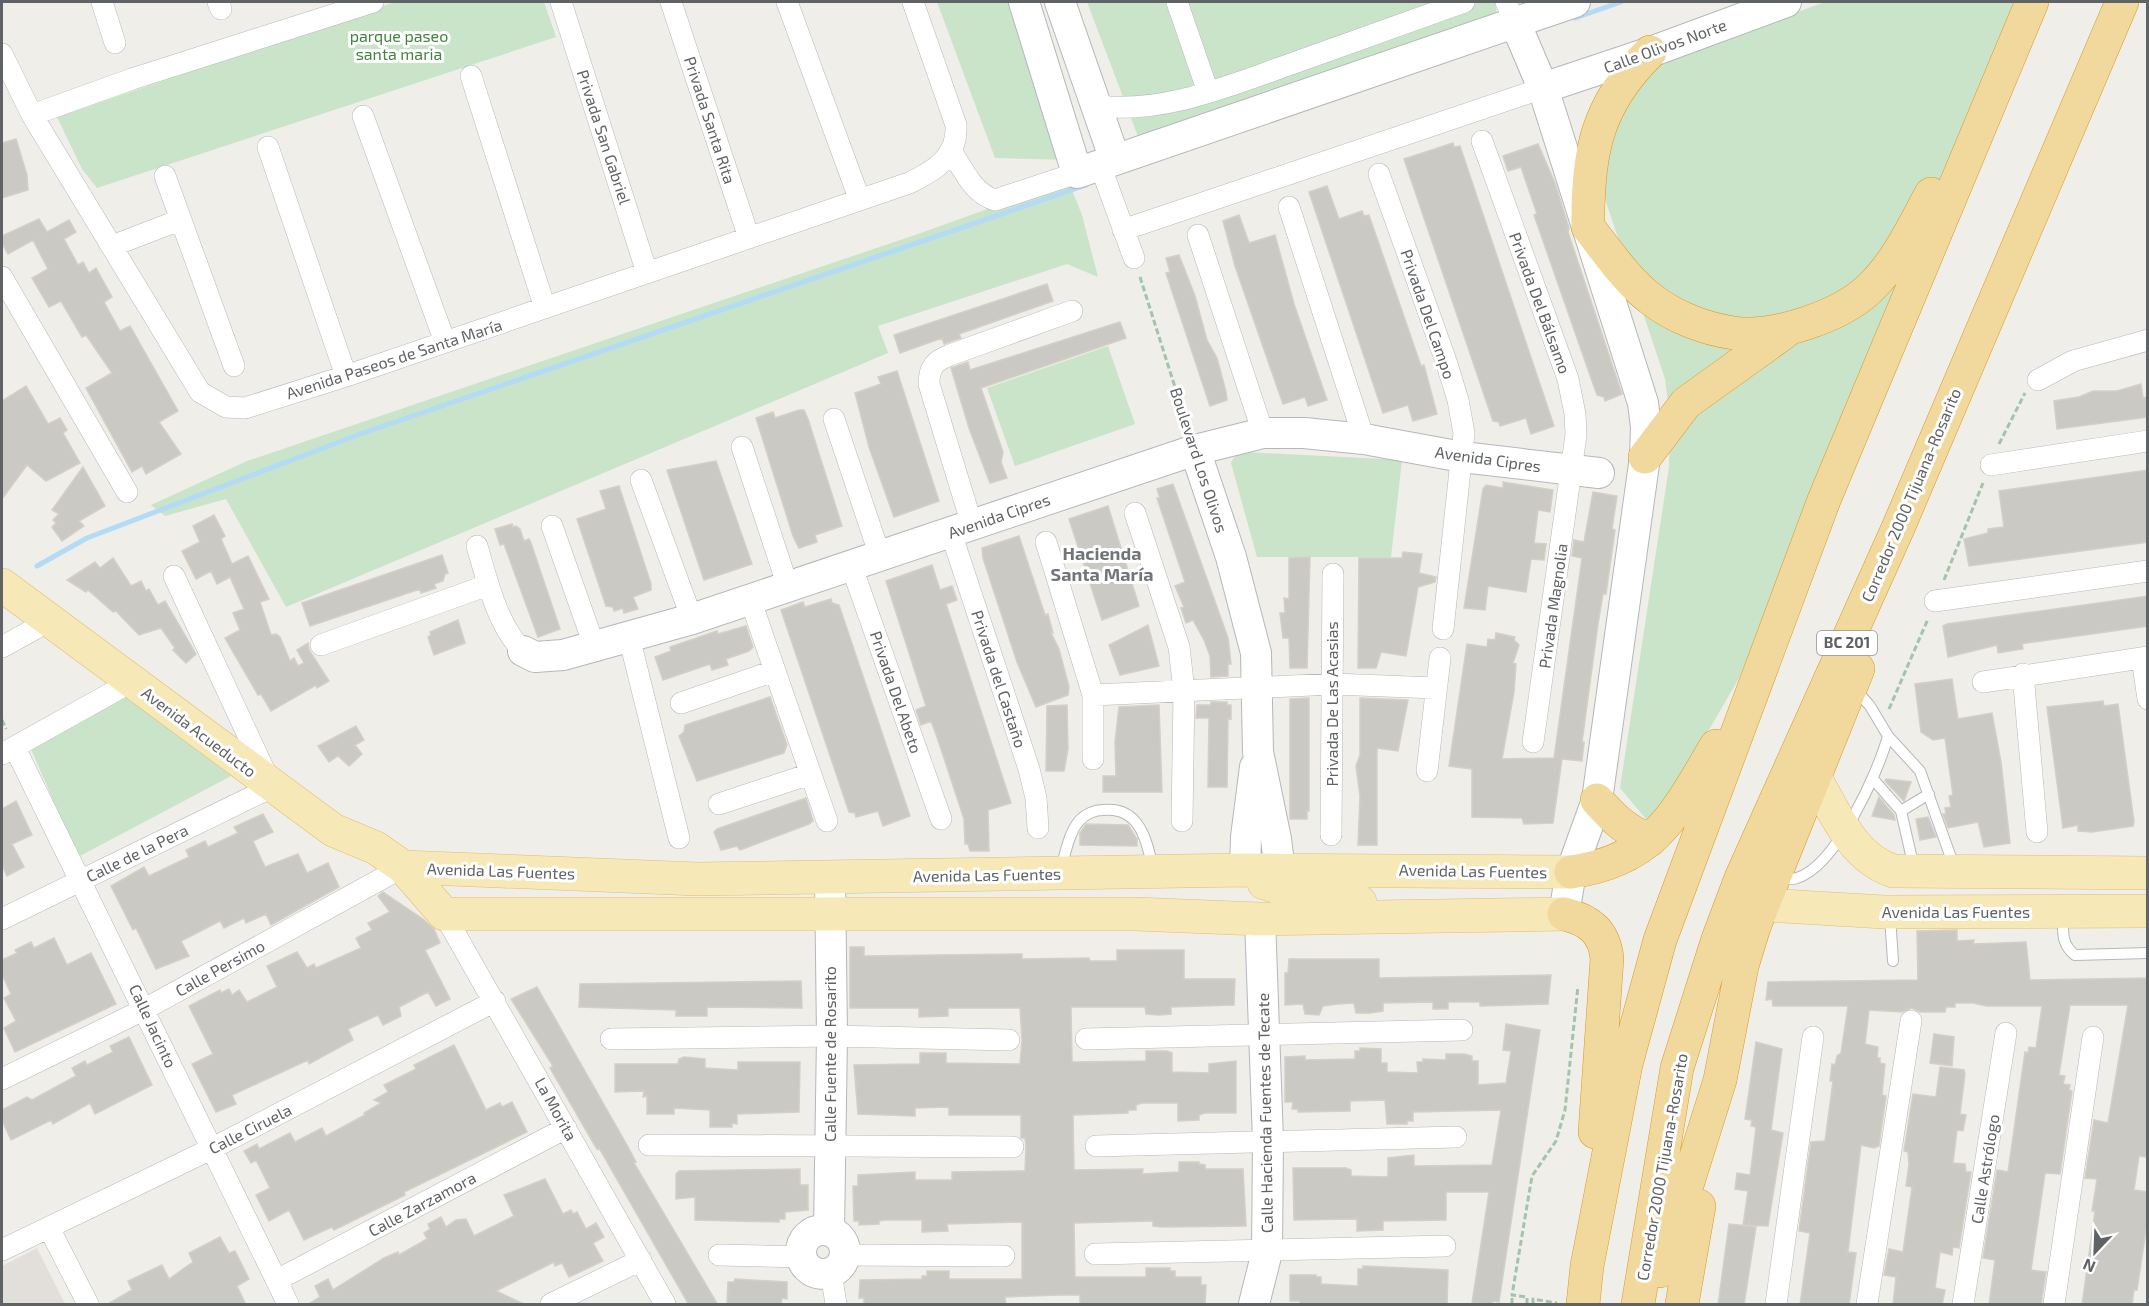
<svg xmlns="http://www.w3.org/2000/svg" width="2149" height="1306" font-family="'Exo 2',sans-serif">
<rect width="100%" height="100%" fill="#f0eee8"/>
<path fill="#e2dfda" d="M37,1248L65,1304H2V1266Z"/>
<path fill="#c9e4c8" d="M395,2H544L556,37L97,188L82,169L57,117Z
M937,2H1019L1069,160L995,158Z
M1087,2H1495L1499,25L1142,147Z
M1825,2H2015L1739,678L1662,811L1646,819L1620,788L1669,467L1670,418L1665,379L1597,175L1600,159L1643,72L1672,57Z
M1068,180L1082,215L1098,277L1067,264L878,326L888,353L286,607L226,499L165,516L151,505L247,461L918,234Z
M1108,346L1135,424L1015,466L987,388Z
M1245,452L1402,460L1391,557H1257L1231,463L1234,457Z
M128,694L233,775L78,857L30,747Z"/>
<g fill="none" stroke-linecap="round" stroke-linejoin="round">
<path stroke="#b3dbf5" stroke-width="5" d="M1575,18L1621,2
M37,566L87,538L360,434L1086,185"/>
</g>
<path fill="#cbc9c4" stroke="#d4cfc7" stroke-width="1.5" d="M16,139L27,175L28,190L2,198V143Z
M1453,143L1454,147L1460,146L1554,426L1531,434L1526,418L1500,426L1499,422L1493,421L1404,159Z
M1538,144L1555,183L1569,228L1568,232L1622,394L1605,401L1604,397L1597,395L1591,378L1534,215L1537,214L1521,167L1508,171L1503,156Z
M1327,186L1339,219L1362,211L1364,216L1369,215L1421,366L1424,365L1437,414L1413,421L1408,405L1383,413L1309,192Z
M1239,215L1249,243L1275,235L1294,304L1327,400L1308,406L1305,397L1283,404L1235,266L1223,221Z
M39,219L47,232L69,220L76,232L64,239L78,265L83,262L89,273L96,268L112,297L104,302L120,331L130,326L178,411L159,422L181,454L146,474L142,466L132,472L86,388L112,373L86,335L82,337L61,301L49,307L32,278L48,269L33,240L8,254L2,243V236Z
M1179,255L1195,296L1207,340L1217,358L1226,392L1227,400L1210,406L1166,273L1170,272L1166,258Z
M1047,284L1053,301L959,334L961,338L944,344L942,338L900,353L894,335Z
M1120,322L1126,338L981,388L1003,452L1001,462L1007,478L990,483L969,428L951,368L968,362L970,370Z
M897,371L939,501L894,517L869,447L855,393L881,384L878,377Z
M2141,384L2143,398L2148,397V417L2057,429L2054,401L2079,397L2093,391H2117Z
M26,386L48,424L60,418L67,430L63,433L80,463L46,481L27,465L2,499V401Z
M799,410H804L808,419L842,526L815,535L817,542L799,548L793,536L756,418L773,412L775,418Z
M716,461L752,564L704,580L667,470Z
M83,467L105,506L79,521L84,526L62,541L52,527L56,523L53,520L59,514L52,510Z
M2148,470V542L1969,566L1964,539L1988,533V529L2004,527L1999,491Z
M1503,482L1553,490L1550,512L1538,510L1534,543L1546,544L1544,560L1531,559L1526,592L1488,586L1485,610L1464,608L1483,489L1486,485L1503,488Z
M1173,484L1228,638L1231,664H1228V676L1211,677L1210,656L1204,640L1193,620L1186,623L1181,608L1184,607L1175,586L1185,582L1157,498H1160L1157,489Z
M619,486L651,584V590L633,597L638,609L624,613L623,608L614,611L613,607L606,606L577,519L606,509L600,491Z
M1593,492L1617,496L1612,529L1615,530L1606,594H1603L1598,624L1582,742H1584L1582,761L1562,759L1553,823L1524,824L1522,818L1472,817V769L1449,766L1467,644L1487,647L1488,639L1495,640L1496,633L1515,637L1514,640L1519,645L1513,663L1516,664L1514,692L1502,759L1554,758L1582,558L1572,556L1574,540L1584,542Z
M1108,506L1139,606L1102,620L1069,519Z
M214,515L225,536L221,539L232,564L248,556L269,599L260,602L271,635L276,634L280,637L290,661L294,658L298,666L304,663L297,650L308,643L309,650L329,681L317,688L316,685L271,711L261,694L258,695L225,638L240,630L233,613L244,609L230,577L217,584L211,571L196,579L182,551L200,542L193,526Z
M512,524L513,527L516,526L520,529L524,541L529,539L531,543L560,629L538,637L504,544L500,545L495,529Z
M1019,536L1045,615L1048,614L1053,633H1051L1059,649L1069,687L1068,695L1036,707L1017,662L983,558L982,548Z
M1403,552L1422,554L1419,573L1436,577L1435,582L1418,587L1406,656L1381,652L1376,668H1358L1359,558H1402Z
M442,555L448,573L445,574L443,581L434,584L436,588L421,593L420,589L310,626L302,603Z
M1310,557L1307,668H1290L1289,638H1283L1280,613H1285L1284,598L1289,599V558Z
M113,558L131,586L141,581L146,591L149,589L158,605L165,601L196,654L186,663L173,650L175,648L161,628L139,635L116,611L113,612L88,590L86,592L67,580L95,562L100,568Z
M932,565L940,590L952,586L957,600L946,604L1011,803L988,810L989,851H970L968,844H965L964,819L937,737L931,721L921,725L916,710L926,706L886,581Z
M2148,596V626L2026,643L2022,644L2023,649L1998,653L1997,645L1948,657L1943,626L1947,624Z
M831,599L832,603L839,605L910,816L883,826L878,811L856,817L855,813L849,812L781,610L803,602L805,607Z
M458,620L465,643L434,655L428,637L431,635L430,632Z
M1148,625L1159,666L1120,675L1109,645Z
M746,626L753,647L749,651L726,659L728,665L712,670L710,664L663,680L655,657L671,651L670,647L717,631L718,634Z
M1952,679L1958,719L1992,713L2001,762L2010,843L1984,847L1978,822L1948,828L1943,814H1946L1945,808L1951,807L1949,796L1953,795L1945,738L1933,740L1921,732L1915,684Z
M770,697L787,745L784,753L697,781L679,736L684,732L685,725Z
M1309,698V811H1307V819H1290V699Z
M1360,698L1408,700L1398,751L1377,748V845H1358L1360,796L1356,766L1360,755Z
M2103,701L2104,706L2118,704L2134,822L2133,826L2092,832L2078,831V825L2063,828L2047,707Z
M1211,702H1227V705H1231V719L1228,718L1227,787H1208L1209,718H1196L1197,705H1211Z
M1067,705L1068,749L1064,771H1046L1047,706Z
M1159,705L1162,792H1103V776H1116L1115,742L1119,707Z
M356,726L364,740L355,745L362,754L349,766L338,756L329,762L318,746Z
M1886,779L1911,782L1904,801L1885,781Z
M1879,797L1894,815L1895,820L1872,816Z
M806,798L813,821L809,824L740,850L737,846L721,850L714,832L717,829Z
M16,801L32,835L12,844L24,867L7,876L2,865V809Z
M263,814L273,832L253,841L265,867L298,854L307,873L328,863L339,887L271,925L266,914L246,923L244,918L224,928L220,921L181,941L189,956L156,969L136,928L133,930L111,886L144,867L149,876L189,857L186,850L205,841L208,847L238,833L234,827Z
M1928,817L1936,837L1920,840L1916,819Z
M1086,824L1128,825L1137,839V846L1080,845V833Z
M383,892L423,919L434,929L440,943L425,950L450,999L436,1006L428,992L399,1007L401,1016L383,1025L378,1015L348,1029L353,1040L309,1064L308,1060L232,1095L236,1104L216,1112L192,1064L213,1054L189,1006L220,990L221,993L229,989L232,995L239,990L247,1002L277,987L267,966L297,952L307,968L314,964L316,968L361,948L356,938L372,930L368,923L390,912L378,896Z
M1957,930V941L1974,940L1973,944L2026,942L2030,980L2148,978V1146L2146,1157L2139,1156L2134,1190L2148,1192V1217L2137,1290H2134L2132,1305H2082L2095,1211H2092L2097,1179L2085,1178L2094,1120L2108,1123L2128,1005H2070L2059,1075L2065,1076L2063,1084L2070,1085L2069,1090L2072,1091L2060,1174L2045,1173L2031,1270L2046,1272L2041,1305H1989L1995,1260L1983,1258L1997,1170L2008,1172L2025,1052L2028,1053L2029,1047L2036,1048L2042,1006H1987L1973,1003H1955V1007H1946L1945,1012H1920L1912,1008L1902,1012L1869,1010L1865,1044L1878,1047L1877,1058H1880V1063L1885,1064L1882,1095L1886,1096L1879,1146L1874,1148L1861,1145L1848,1252L1856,1253L1849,1305H1800L1810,1233L1799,1231L1811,1142L1825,1141L1833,1081H1830L1832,1064L1835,1065L1837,1056L1841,1053L1848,1006H1773L1772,999L1766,1000L1768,982L1918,980L1917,931Z
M54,938L67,965L91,953L116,1004L15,1052L4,1028L16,1021L4,998L11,994L2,974V960L17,953L15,950L31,942L34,948Z
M850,947H864V956L1022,954V959L1089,958L1090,961H1117V950H1184V979H1235L1234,1005L1171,1007V1014L1159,1015L1146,1014L1145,1007H1071L1072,1062L1146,1061V1051H1167L1172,1053V1072L1209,1073V1064L1236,1061V1113H1205L1199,1115V1120L1178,1121V1103H1142L1136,1105V1110H1128V1113L1073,1115L1074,1170L1143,1169L1142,1174L1179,1172V1162H1199V1164L1205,1165V1169H1243L1246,1226L1161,1227L1153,1226V1221L1074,1223L1075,1277H1146V1268H1170V1271H1175V1277H1201V1285H1206L1205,1305H1080V1295H1059L1005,1297L1006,1305H864V1298H859L860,1280L922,1279V1276H927V1271H949V1279H1022V1222L947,1224L948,1231L922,1232V1220H885L879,1221V1224L859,1225V1221H854L853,1186H858V1175L915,1172V1180H952V1172L1025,1171L1026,1146L1025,1138H1021V1115H949V1107L915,1108V1116L858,1114L854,1065L920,1064V1053H946V1063L1020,1064L1022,1040L1020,1008H948V1016L919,1017V1008H850Z
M1289,959H1379V978L1551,975L1548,1004L1480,1006V1002H1448V1009H1433V1002L1383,1003V1011L1370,1013H1356L1354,1003L1338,1004L1323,1006L1319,1015L1305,1014L1303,1004L1285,1005V973H1288Z
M801,981L802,1008L707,1007V1016H676V1010L579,1007L580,984Z
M537,987L627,1145L636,1162L634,1163L718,1305H689L599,1148L597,1149L591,1139L550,1068L553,1066L511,999Z
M1506,1024L1540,1030L1499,1302L1493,1301L1492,1305L1472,1303L1489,1192H1446V1220L1383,1221V1230L1357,1231V1219L1294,1220L1293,1168H1346L1351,1170V1176L1385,1177L1388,1176V1158L1414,1155V1166L1492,1165L1501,1110L1413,1112V1121H1407V1124H1387L1385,1100L1350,1101V1111L1298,1112V1109H1292L1293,1102H1285V1057L1305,1056V1060L1355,1059V1051H1360V1048L1381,1049V1063H1387V1072L1418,1073L1417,1062H1423V1059L1446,1060V1054H1464L1472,1056V1061H1478V1085L1506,1083L1511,1051L1503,1050Z
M1934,1034L1954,1037L1952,1066L1930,1063Z
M129,1037L152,1085L95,1114L90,1103L53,1124L51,1120L11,1140L2,1120V1110L27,1097L32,1100L76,1076L72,1068L85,1061L87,1065L113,1052L110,1046Z
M1756,1042L1782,1049L1771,1130L1783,1133L1768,1226L1743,1225L1748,1191L1735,1189L1737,1173L1750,1175L1752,1161L1756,1127L1751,1126L1752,1120L1745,1119Z
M454,1045L486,1110L500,1103L502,1107L512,1102L527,1132L404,1192L405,1195L334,1230L332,1227L325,1230L304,1240L289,1210L269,1221L256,1195L270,1188L256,1160L251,1163L244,1151L257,1144L259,1149L290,1133L295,1142L322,1128L326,1136L365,1115L364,1113L381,1103L374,1100L388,1092L384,1085L416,1069L414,1065Z
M684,1057L705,1059V1068L738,1070V1062H800L799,1112L737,1114V1124L732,1123V1127H710V1110L674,1108V1114H647V1096L643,1097L644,1091L615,1092V1064H678L679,1059Z
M1940,1067L1964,1070L1965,1074L1960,1114L1966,1115L1963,1131L1957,1130L1953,1163L1965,1164L1966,1172H1971L1959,1248L1953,1247L1952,1255L1940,1252L1935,1288L1945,1290L1942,1305H1893L1896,1277L1884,1275L1889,1249L1903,1252L1912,1187L1906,1186L1909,1164L1908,1152L1904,1151L1913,1094L1936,1097Z
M800,1169V1185H808V1210L785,1212V1219H779V1222L695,1220V1197L676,1199V1174L679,1171Z
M545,1179L563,1214L571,1210L573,1214L577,1212L586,1229L596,1223L604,1237L593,1243L603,1261L569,1277L562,1263L555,1266L554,1262L496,1291L526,1305H307L320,1297L315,1286L328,1279L333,1290L384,1258L398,1252L399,1255L427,1239L424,1233L430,1229L428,1224L441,1217L446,1227L456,1220L466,1219L474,1236L514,1216L504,1195Z
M1729,1224L1756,1227L1744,1305H1718Z
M220,1237L229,1253L235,1251L249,1279L237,1286L246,1305H106L132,1290L128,1281L162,1265L169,1279L193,1262L189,1253Z
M1363,1266L1448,1270L1447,1305H1300V1301H1290V1275H1316V1277H1321V1284L1358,1286V1269H1363Z
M735,1279L787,1282V1299L782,1298L781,1305H727L728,1282H734Z"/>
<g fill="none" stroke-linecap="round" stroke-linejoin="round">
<g stroke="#b5b8bb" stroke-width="12">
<path id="lane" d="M1888,736L1920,771L1955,869
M1873,779L1901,811L1914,868
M1901,811L1929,794
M1061,869C1065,854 1069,833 1079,821C1085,814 1095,810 1103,810C1140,806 1147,841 1153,869
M1778,879C1784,879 1792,880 1797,878C1836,866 1878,773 1888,736L1870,706L1856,690
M2063,915C2063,932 2061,944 2075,955L2148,953
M1890,916L1893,961"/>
</g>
<g stroke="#b5b8bb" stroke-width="22">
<path id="street" d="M102,2L115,43
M218,2L221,9
M561,2L647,273
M671,2L749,238
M787,2L859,198
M1177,2L1208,92
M1506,2L1515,22
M2,54L32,115L200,392L226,407L245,408L346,376L909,183C935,171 958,156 956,125L913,2
M471,76L545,308
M1096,106C1164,114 1228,86 1291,64C1349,43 1407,22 1464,2
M32,115L132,79L373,2
M363,116L445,342
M1482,141L1568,379L1575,414L1576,435L1533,742
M268,147L346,376
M952,152C964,171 973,193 995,200L1077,173
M1100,165L1134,258
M1379,174L1446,361L1458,400L1464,433L1443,629
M165,176L234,366
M1289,207L1364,439
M1123,230L1543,88
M1198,235L1263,433
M112,246L180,220
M2,277L127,492
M2038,380L2073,361L2148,340
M834,419L880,556
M742,447L788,587
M1991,465L2148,441
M641,480L692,619
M1135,513L1179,647L1184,691L1182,821
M972,525L929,384C929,367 935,361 950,355L1072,311
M552,526L595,648
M951,533L1029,769L1036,798L1038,828
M1046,542L1093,695V759
M477,546C487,580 497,625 523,651
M851,565L941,819
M750,599L827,821
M1935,601L2148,571
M629,637L679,838
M321,645L488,585
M2,647L49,621
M2142,658L2148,699
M2023,674L2037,832
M1983,682L2148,657
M1093,695L1333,684L1436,688
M681,703L774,671
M15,748L288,1304
M2,754L131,682
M1427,771L1440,658
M719,804L810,774
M1331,835L1333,574
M444,914L665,1304
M2,919L272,787L174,576
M611,1039L832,1036L1009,1040
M1086,1039L1462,1030
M2,1079L145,1009L403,867
M649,1145L1013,1147
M1096,1146L1456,1137
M49,1228L88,1304
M2,1250L211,1149L495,1001
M1095,1254L1445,1246
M719,1255L801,1257
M845,1255L1004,1256
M831,1273L836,1304
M277,1280L566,1128
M551,1304L641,1260
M1776,1304L1813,1037
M1867,1304L1911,1021
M1963,1304L2006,1033
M2054,1304L2093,1037"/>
</g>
<g stroke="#b4b7bb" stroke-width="32">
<path id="secondary" d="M1024,2L1077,173L1575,2
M1060,2L1115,160
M1515,22L1543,88L1643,403L1646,427L1645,457L1597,800L1571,872L1564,914
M1543,88L1645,54L1786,2
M1195,450L1231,557L1256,653L1258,752L1276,839L1280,871
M523,651L535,657L563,655L692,619L1195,450L1263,433H1304L1364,439L1462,457L1599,473
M1245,870L1246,837L1255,767
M801 1252a22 22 0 1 1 44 0a22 22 0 1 1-44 0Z
M829,1231L832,1036L830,877
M1254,1304L1267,1252L1268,1141L1260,919"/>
</g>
<g stroke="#e1bd70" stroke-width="34">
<path id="primary" d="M2,585L333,830L376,848L403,867L444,914H1135L1260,919L1564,914
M1815,778C1836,814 1851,856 1893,871L2148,873
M403,867L697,879L1245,870L1571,872
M1264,883L1295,892L1360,902
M1765,905L1884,912L2148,911"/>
</g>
<g stroke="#db991d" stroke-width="34">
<path id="highway" d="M1650,52C1596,105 1587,154 1588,227C1607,251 1626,280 1651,299C1674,317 1705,329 1734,333C1773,339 1841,316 1869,289C1897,263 1913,227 1931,194
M1645,457L1686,403L1785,332
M1597,800C1614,819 1626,831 1650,840
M1571,872C1656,860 1676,813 1716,746
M1564,914C1590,920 1604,932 1607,958L1595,1132
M1660,1271L1720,1080L1742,966L1754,927L1858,669
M1583,1304L1587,1266L1626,1064L1660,940L1824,500L2032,2
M1638,1304L1677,1068L1718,939L1741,878L1898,528L2122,2
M1682,1304L1699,1206"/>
</g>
<path stroke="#a2c4ab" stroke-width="3" stroke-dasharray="6 3" stroke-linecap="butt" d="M1140,277L1188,428
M1999,444L2025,393
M1944,580L1983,483
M1889,709L1928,619
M2,720L6,729
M1512,1304V1295
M1527,1304V1297L1512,1295L1532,1176L1556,1141L1565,1110L1578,986
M1533,1304V1299L1557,1303"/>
<use href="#lane" stroke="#fff" stroke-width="10"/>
<use href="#street" stroke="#fff" stroke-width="21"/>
<use href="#secondary" stroke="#fff" stroke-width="30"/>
<use href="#primary" stroke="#f6e9b7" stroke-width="33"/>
<use href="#highway" stroke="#f1d99e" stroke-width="33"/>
</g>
<g text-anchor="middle" stroke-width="6" stroke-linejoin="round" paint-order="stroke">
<rect fill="#fff" stroke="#909294" stroke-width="1.5" x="1817" y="631" width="60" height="24" rx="4.5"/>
<g font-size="15" font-weight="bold" fill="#606366">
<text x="1847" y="648">BC 201</text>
</g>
<g font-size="16" fill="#428342" stroke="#fff">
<text x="399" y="42">parque paseo<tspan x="399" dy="18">santa maria</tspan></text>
</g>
<g font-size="16" fill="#606366" stroke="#fff">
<text transform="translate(1665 46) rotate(-20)" y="6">Calle Olivos Norte</text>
<text transform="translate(710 120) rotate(72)" y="6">Privada Santa Rita</text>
<text transform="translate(604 137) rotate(72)" y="6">Privada San Gabriel</text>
<text transform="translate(1540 303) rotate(70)" y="6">Privada Del Bálsamo</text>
<text transform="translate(1428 314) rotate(71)" y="6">Privada Del Campo</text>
<text transform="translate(394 359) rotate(-18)" y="6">Avenida Paseos de Santa María</text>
<text transform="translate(1488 459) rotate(8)" y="6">Avenida Cipres</text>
<text transform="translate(1199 460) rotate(72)" y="6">Boulevard Los Olivos</text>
<text transform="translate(1911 495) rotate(-67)" y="6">Corredor 2000 Tijuana-Rosarito</text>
<text transform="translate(999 516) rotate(-19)" y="6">Avenida Cipres</text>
<text transform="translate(1553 606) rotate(-82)" y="6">Privada Magnolia</text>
<text transform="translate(999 679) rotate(72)" y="6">Privada del Castaño</text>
<text transform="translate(896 692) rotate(71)" y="6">Privada Del Abeto</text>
<text transform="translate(1332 704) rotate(-90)" y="6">Privada De Las Acasias</text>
<text transform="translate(199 732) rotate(37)" y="6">Avenida Acueducto</text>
<text transform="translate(137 853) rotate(-26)" y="6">Calle de la Pera</text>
<text transform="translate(501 871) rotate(2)" y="6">Avenida Las Fuentes</text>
<text transform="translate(1473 871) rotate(1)" y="6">Avenida Las Fuentes</text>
<text transform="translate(987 875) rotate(-1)" y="6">Avenida Las Fuentes</text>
<text x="1956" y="918">Avenida Las Fuentes</text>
<text transform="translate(220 968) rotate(-29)" y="6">Calle Persimo</text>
<text transform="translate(153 1026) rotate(65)" y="6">Calle Jacinto</text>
<text transform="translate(830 1054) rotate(-90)" y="6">Calle Fuente de Rosarito</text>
<text transform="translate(556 1109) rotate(61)" y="6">La Morita</text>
<text transform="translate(1265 1113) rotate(-91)" y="6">Calle Hacienda Fuentes de Tecate</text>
<text transform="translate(250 1129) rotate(-27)" y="6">Calle Ciruela</text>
<text transform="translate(1662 1167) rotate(-80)" y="6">Corredor 2000 Tijuana-Rosarito</text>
<text transform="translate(1985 1169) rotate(-81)" y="6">Calle Astrólogo</text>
<text transform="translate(422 1204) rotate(-28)" y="6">Calle Zarzamora</text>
</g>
<g font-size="18" font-weight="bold" fill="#717578" stroke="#fff">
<text x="1102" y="560">Hacienda<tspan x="1102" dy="21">Santa María</tspan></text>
</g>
</g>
<rect width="2149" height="1306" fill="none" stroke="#606366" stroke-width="6"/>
<g transform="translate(2095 1252) rotate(203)" stroke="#ffffff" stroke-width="4.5" paint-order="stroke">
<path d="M0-4.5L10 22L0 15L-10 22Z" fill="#606366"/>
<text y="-9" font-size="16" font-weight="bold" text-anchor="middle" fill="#606366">N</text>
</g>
</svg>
